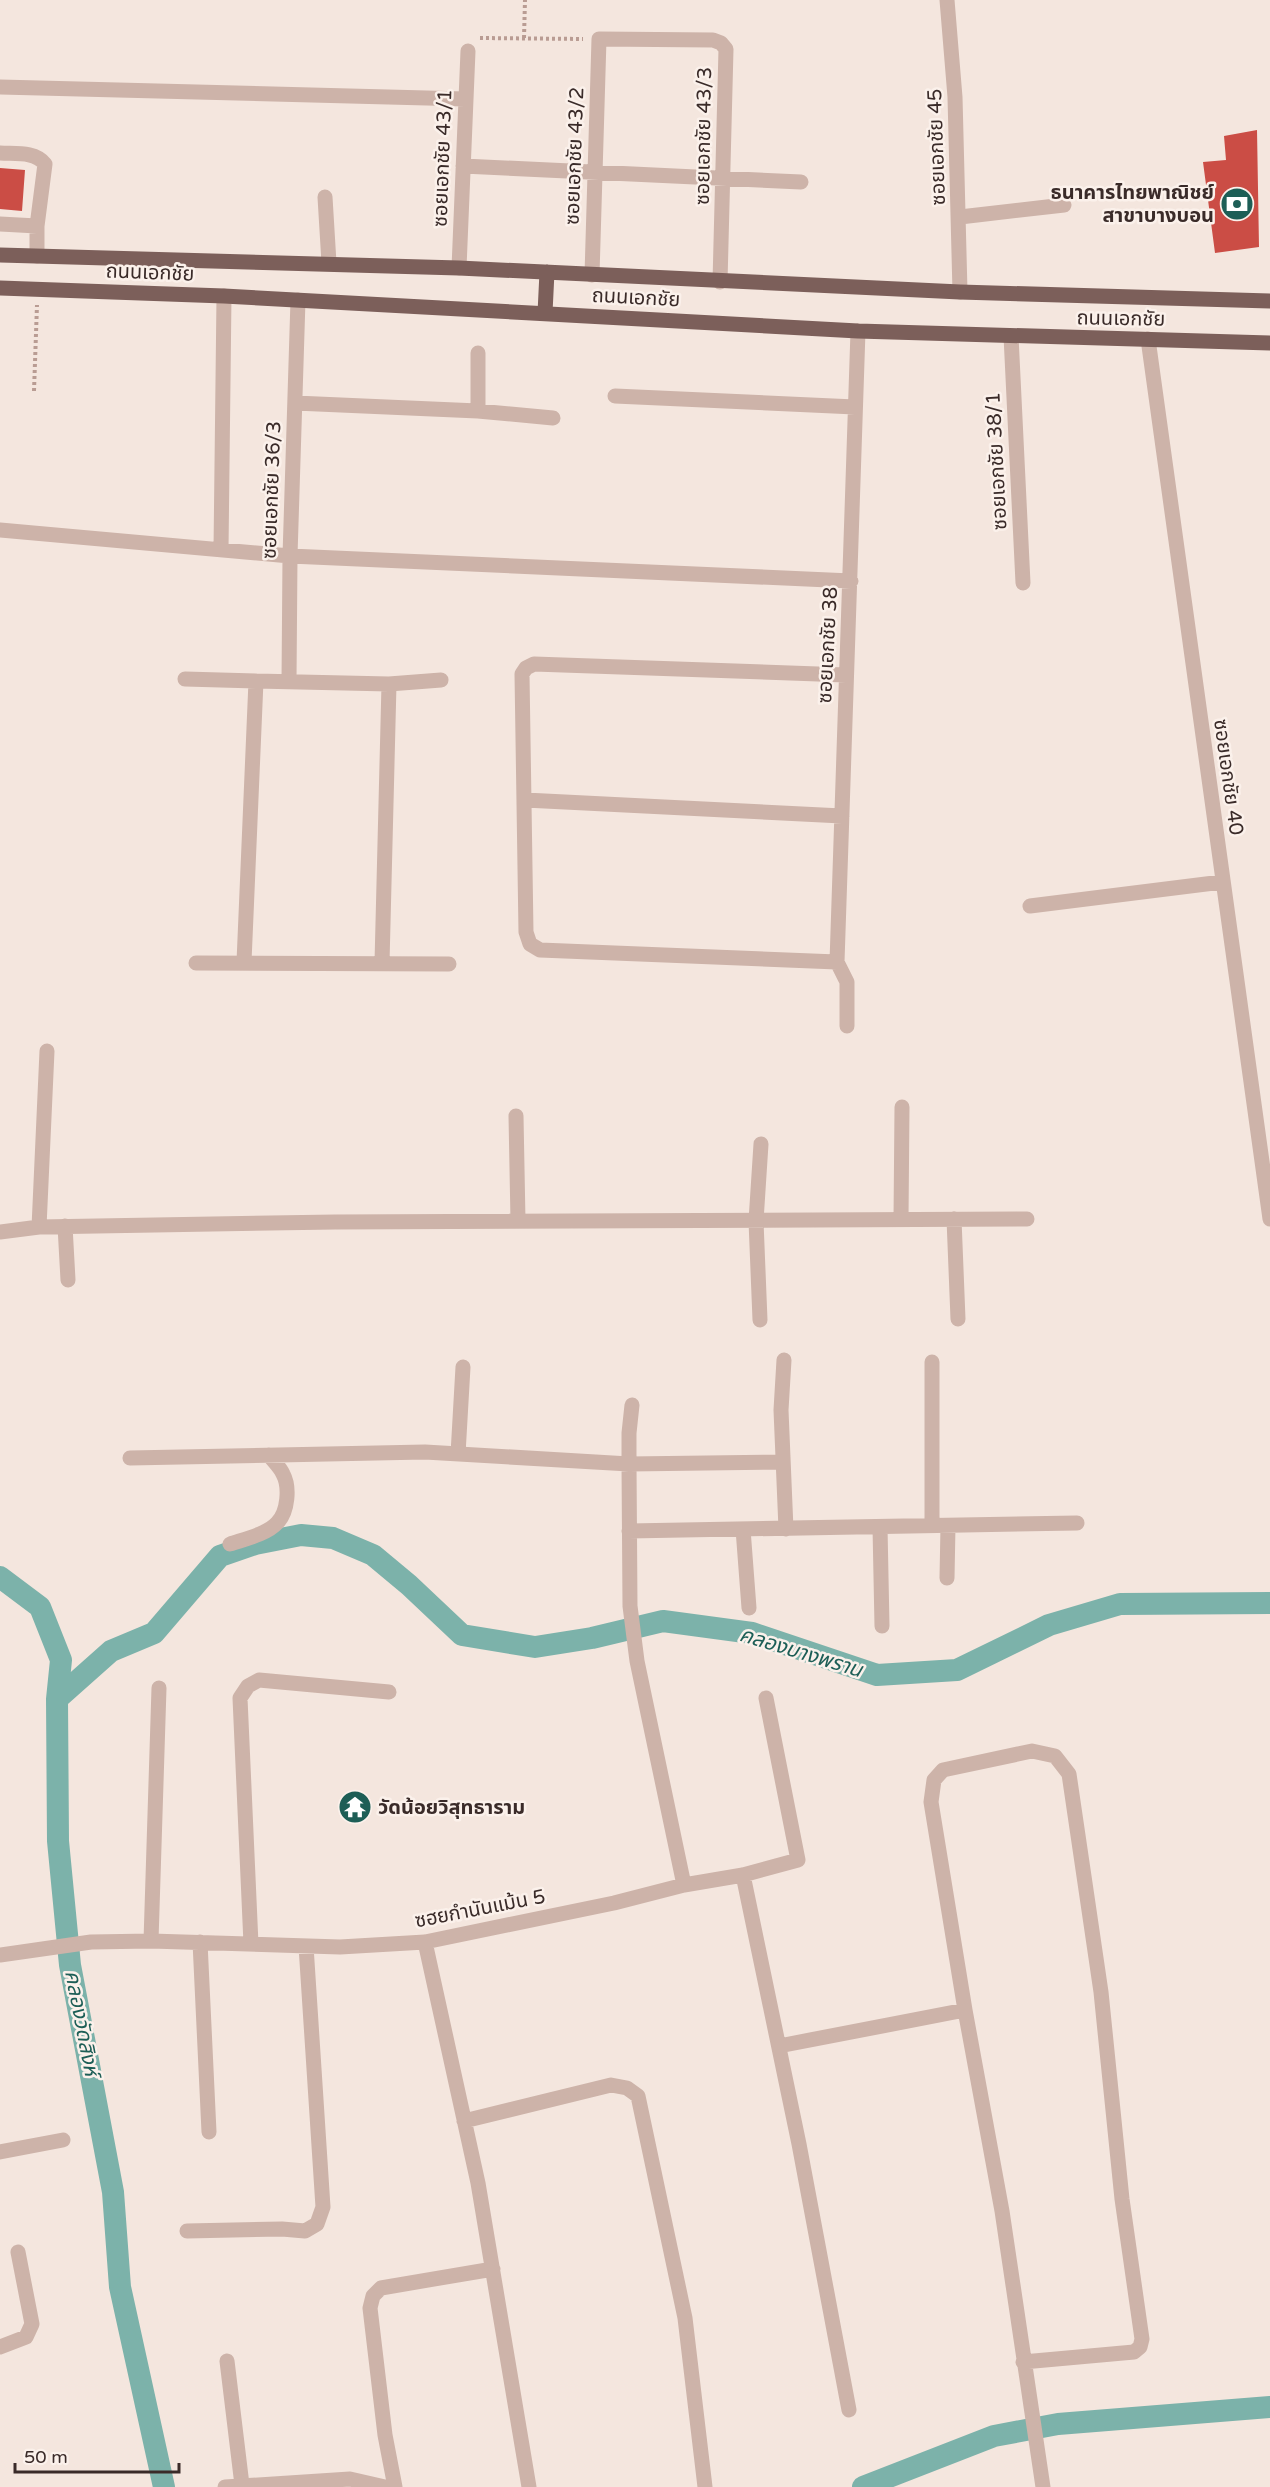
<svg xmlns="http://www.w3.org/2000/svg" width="1270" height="2487" font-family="'Varela Round','Noto Sans Thai',sans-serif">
<rect width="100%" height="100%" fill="#f4e6de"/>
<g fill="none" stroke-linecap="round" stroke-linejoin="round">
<path stroke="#7cb2aa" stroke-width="22" d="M0,1577L40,1607L61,1660L57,1699L58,1841L70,1965L113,2192L120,2287L164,2487
M57,1699L111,1651L154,1633L220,1556L255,1544L301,1535L333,1538L373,1555L409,1585L462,1635L535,1647L592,1638L663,1621L752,1633L877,1675L957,1670L1049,1625L1120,1604L1270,1603
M863,2487L994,2436L1058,2424L1270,2407"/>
</g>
<path fill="#cb4d45" d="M1257,130L1259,247L1215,253L1203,162L1226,160L1224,136Z
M0,168L25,170L22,211L0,209Z"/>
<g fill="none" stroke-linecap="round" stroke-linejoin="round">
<path stroke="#b99c93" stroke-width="4" stroke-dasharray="3 3" stroke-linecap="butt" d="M480,38L583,39
M524,38L525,0
M34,391L37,305"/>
<path stroke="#cdb3a9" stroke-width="15" d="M947,0L955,97L960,292
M0,87L465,99
M0,153C15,154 35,151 45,164L37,226V256
M463,166L801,182
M325,197L329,263
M960,217L1064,205
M0,224L37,226
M459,268L468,51
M592,275L599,39L713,40L721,43L726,49L720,282
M1011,336L1023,583
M1148,339L1270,1219
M478,353V411
M615,396L855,407
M295,403L478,411L553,418
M0,530L290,556L851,581
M221,550L224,296
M185,679L256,681
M289,681L290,556L298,300
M389,684L441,680
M525,800L842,816
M1030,906L1222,882
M244,962L256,681L389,684L382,963
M837,962L540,950L530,944L526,932L522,674L526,668L534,664L846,675
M196,963L449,964
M847,1026V982L837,962L858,331
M516,1116L518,1221
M901,1219L902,1107
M954,1219L958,1319
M65,1226L68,1280
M39,1227L47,1051
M0,1232L39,1227L335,1222L1027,1219
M760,1320L756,1221L761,1144
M784,1360L781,1410L786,1529
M458,1454L463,1367
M130,1458L425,1452L629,1464V1433L632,1405
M932,1526V1362
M880,1527L882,1626
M743,1529L749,1608
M629,1531L1077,1523
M230,1544C245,1539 267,1534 277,1523C288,1512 290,1487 283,1474C280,1467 273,1461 269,1455
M947,1578L948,1526
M743,1875L799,2144L849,2410
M684,1885L637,1661L630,1606L629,1464L783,1462
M151,1941L159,1688
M200,1942L209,2132
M425,1942L478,2183L529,2487
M251,1944L240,1698L248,1686L259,1680L389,1692
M0,1955L91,1942L151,1941L340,1947L425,1942L614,1903L684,1885L743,1875L798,1860L766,1698
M779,2046L965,2010
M464,2121L611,2085L627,2088L638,2096L685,2318L705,2487
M0,2152L63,2140
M187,2231L282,2229L305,2231L317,2224L323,2207L306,1946
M0,2347L26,2337L32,2324L18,2252
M227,2361L242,2485
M1023,2362L1134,2352L1140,2347L1142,2339L1122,2199L1101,1992L1069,1774L1055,1756L1032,1751L943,1770L934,1780L931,1802L965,2010L1002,2211L1043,2487
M225,2487L350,2479L385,2487
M395,2487L385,2435L370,2308L373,2296L381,2288L493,2269"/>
<path stroke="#7c5f5a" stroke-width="15" d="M0,255L459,268L960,292L1270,301
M0,288L224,296L858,331L1270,343
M545,313L547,272"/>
</g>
<defs>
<g id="bank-disc" transform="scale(1.725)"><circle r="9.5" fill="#1d5e56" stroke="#fbf1eb"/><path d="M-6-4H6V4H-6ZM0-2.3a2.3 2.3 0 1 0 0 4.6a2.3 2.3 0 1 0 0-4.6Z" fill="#fff"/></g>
<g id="temple-disc" transform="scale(1.725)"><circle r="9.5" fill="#1d5e56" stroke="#fbf1eb"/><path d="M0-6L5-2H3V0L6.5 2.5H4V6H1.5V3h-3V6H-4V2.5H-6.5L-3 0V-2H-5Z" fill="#fff"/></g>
</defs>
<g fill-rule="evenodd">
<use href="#bank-disc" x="1237" y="204"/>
<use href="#temple-disc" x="355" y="1807"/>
</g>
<g text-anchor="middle" stroke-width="5" stroke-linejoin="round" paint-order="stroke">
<g font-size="20" fill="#3a2b29" stroke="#fbf1eb">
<text transform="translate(703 136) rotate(-89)" y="7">ซอยเอกชัย 43/3</text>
<text transform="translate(936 147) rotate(-92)" y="7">ซอยเอกชัย 45</text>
<text transform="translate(574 156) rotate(-88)" y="7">ซอยเอกชัย 43/2</text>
<text transform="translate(442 158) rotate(-88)" y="7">ซอยเอกชัย 43/1</text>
<text transform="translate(150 272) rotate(2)" y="7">ถนนเอกชัย</text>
<text transform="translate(636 297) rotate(3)" y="7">ถนนเอกชัย</text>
<text transform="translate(1121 318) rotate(1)" y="7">ถนนเอกชัย</text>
<text transform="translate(996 461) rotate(-93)" y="7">ซอยเอกชัย 38/1</text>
<text transform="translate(271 490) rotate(-88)" y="7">ซอยเอกชัย 36/3</text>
<text transform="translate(827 645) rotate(-87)" y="7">ซอยเอกชัย 38</text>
<text transform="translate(1229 777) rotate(82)" y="7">ซอยเอกชัย 40</text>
<text transform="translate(480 1908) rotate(-11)" y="7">ซฮยกำนันแม้น 5</text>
</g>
<g font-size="20" font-weight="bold" fill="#3a2b29" stroke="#fbf1eb" text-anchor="end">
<text x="1214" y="199">ธนาคารไทยพาณิชย์<tspan x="1214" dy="23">สาขาบางบอน</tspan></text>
<text x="378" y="1814" text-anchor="start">วัดน้อยวิสุทธาราม</text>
</g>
<g font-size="21" font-style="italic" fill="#1d5e56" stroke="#fbf1eb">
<text transform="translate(801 1652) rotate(17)" y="7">คลองบางพราน</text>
<text transform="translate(82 2023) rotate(79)" y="7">คลองวัดสิงห์</text>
</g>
</g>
<path d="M15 2463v9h164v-9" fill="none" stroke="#3a2b29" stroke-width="3"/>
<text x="24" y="2463" font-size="18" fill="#3a2b29" stroke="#fbf1eb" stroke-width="4.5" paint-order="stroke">50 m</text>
</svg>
